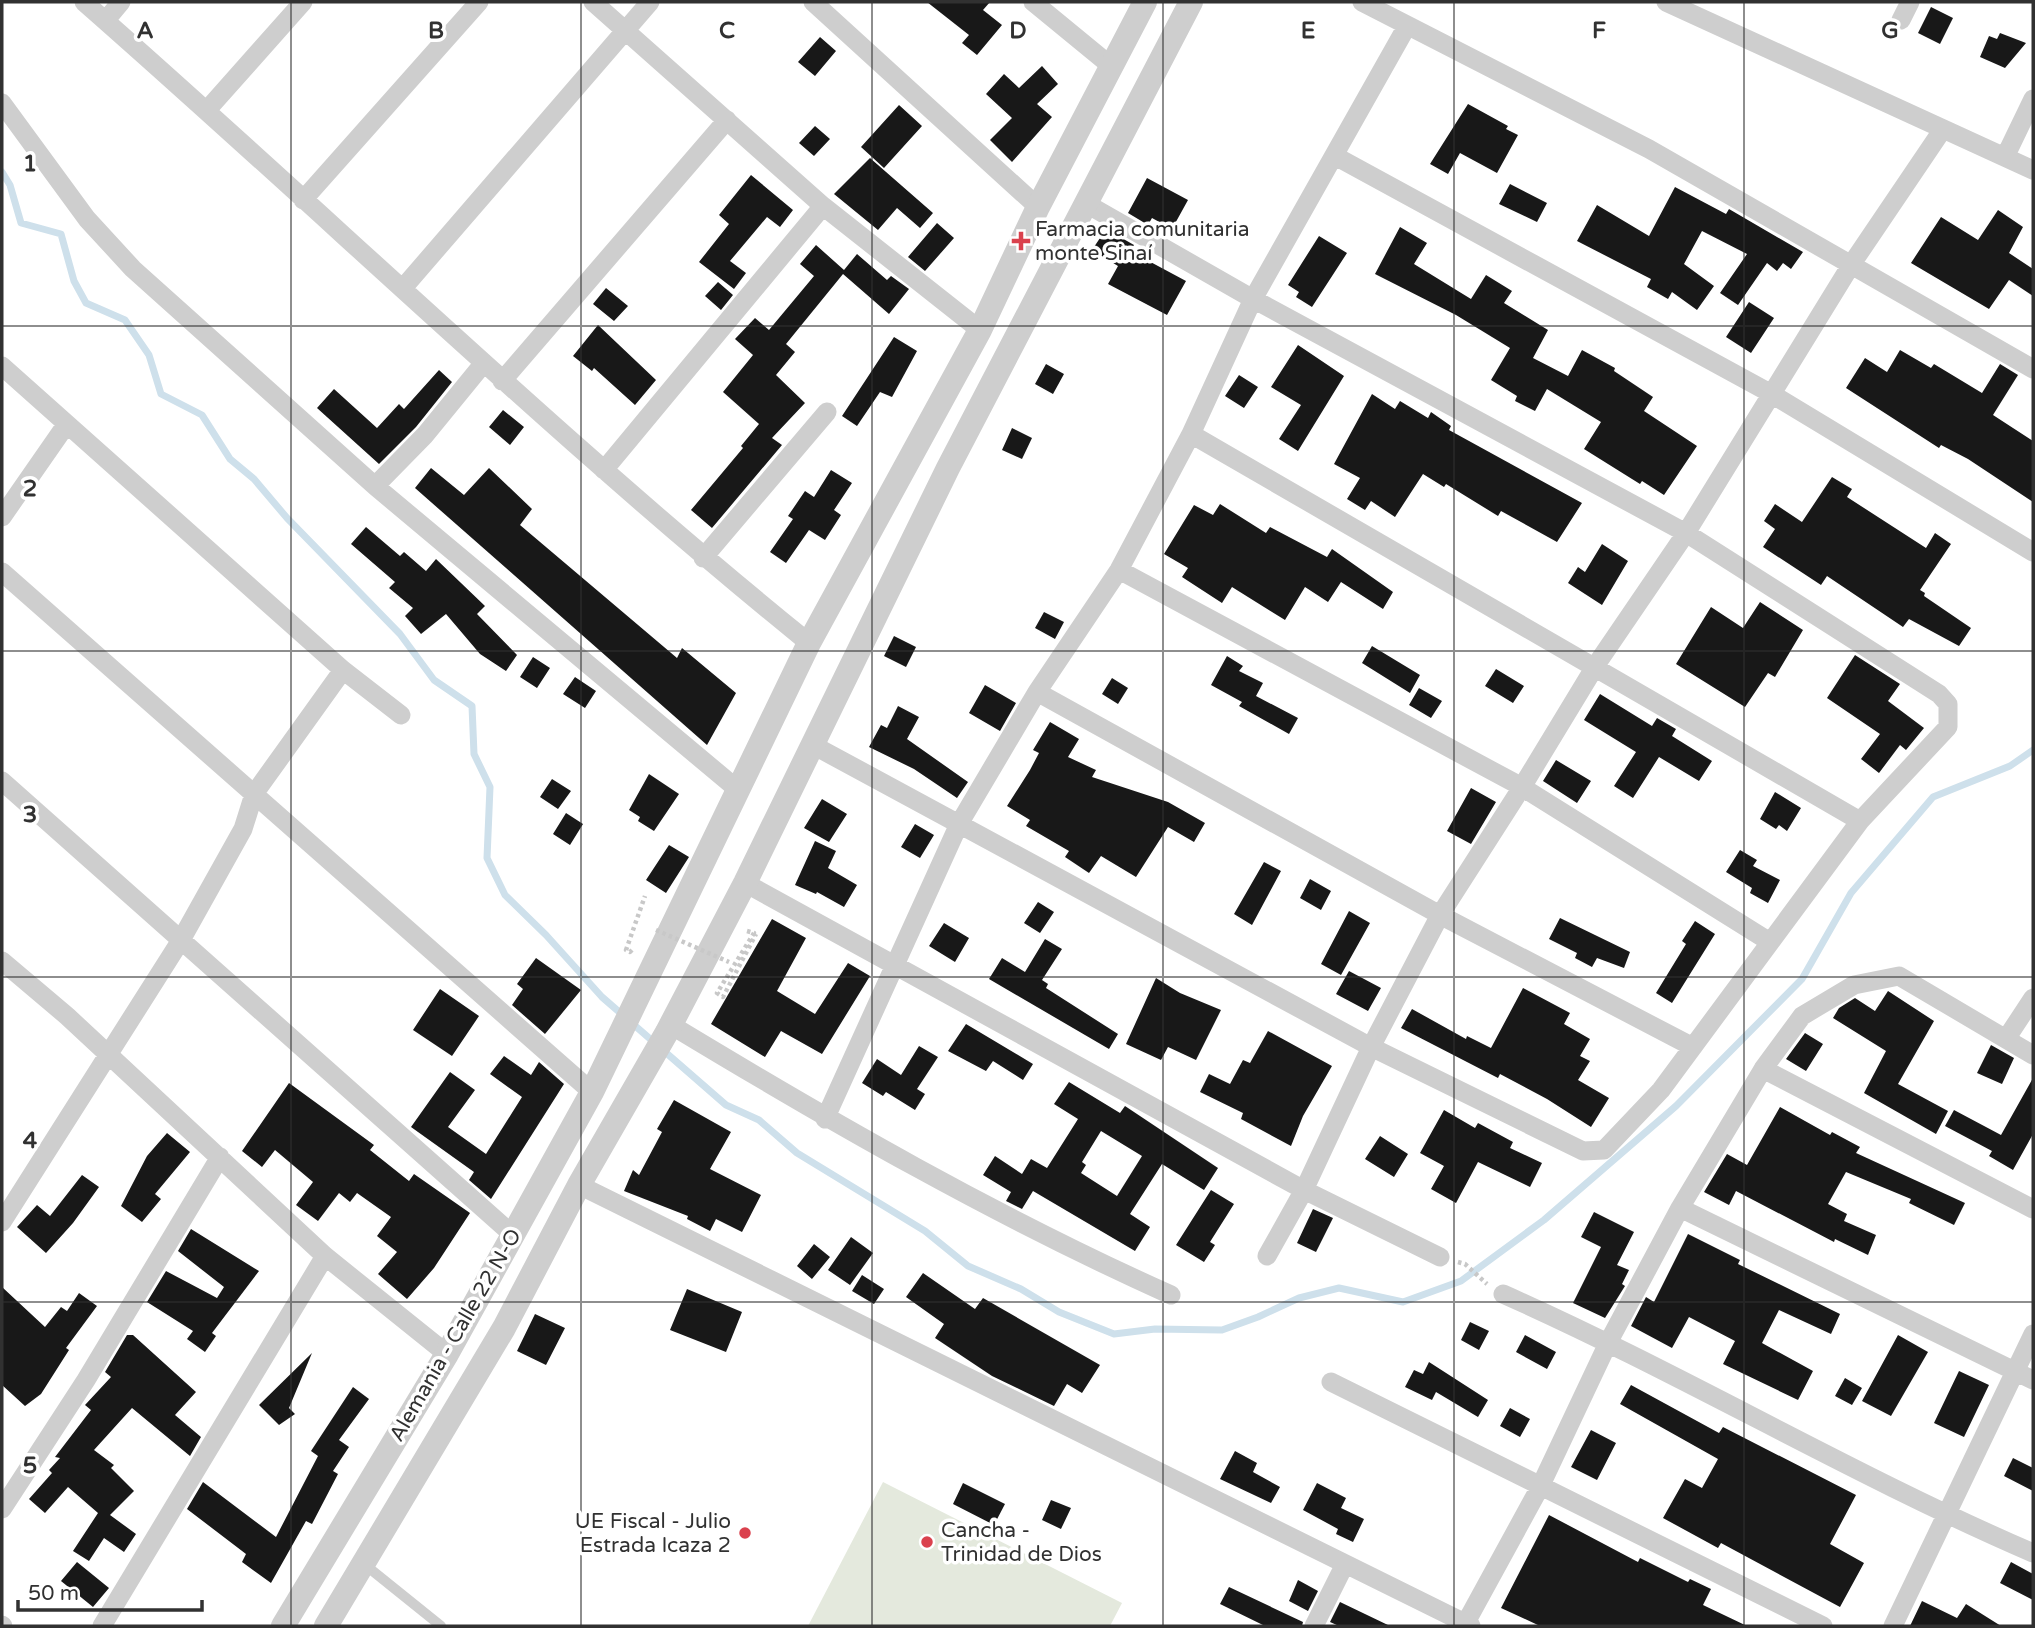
<svg xmlns="http://www.w3.org/2000/svg" width="2035" height="1628" font-family="'Varela Round',sans-serif">
<rect width="100%" height="100%" fill="#fff"/>
<path fill="#e4e9dd" d="M883,1482L1122,1603L1110,1626H808Z"/>
<g fill="none" stroke-linecap="round" stroke-linejoin="round">
<path stroke="#cee0eb" stroke-width="7" d="M2,172L10,185L21,223L61,234L74,281L86,303L125,320L149,355L161,394L202,415L230,459L254,479L287,518L400,634L434,680L472,706L474,754L490,787L487,858L505,895L546,935L602,997L726,1105L759,1120L797,1153L925,1231L968,1266L1021,1289L1059,1312L1114,1334L1155,1329L1222,1330L1258,1317L1299,1298L1339,1288L1403,1302L1461,1281L1544,1220L1676,1106L1802,979L1851,893L1933,797L2010,766L2033,750"/>
</g>
<path fill="#181818" fill-rule="evenodd" d="M927,2H990L983,10L1002,25L977,55L962,43L969,35Z
M1931,7L1953,18L1940,44L1918,33Z
M2000,33L2026,43L2005,68L1980,57L1989,36L1997,39Z
M820,37L836,51L815,76L798,62Z
M1042,66L1058,84L1037,104L1052,117L1012,162L990,140L1012,118L986,94L1004,74L1019,88Z
M1468,104L1508,126L1506,129L1518,135L1497,173L1460,153L1448,174L1430,164Z
M899,105L922,126L884,168L861,147Z
M815,126L830,139L814,156L799,143Z
M870,158L933,213L920,228L897,208L878,230L834,194Z
M751,175L793,210L780,227L767,217L730,261L746,273L734,289L699,262L729,224L719,215Z
M1147,178L1188,200L1172,229L1152,218L1148,225L1128,213Z
M1510,184L1547,203L1537,222L1499,204Z
M1675,187L1726,214L1729,209L1803,252L1791,269L1783,263L1777,271L1767,263L1738,305L1720,293L1747,254L1702,231L1684,264L1714,286L1697,310L1672,292L1668,299L1647,287L1651,279L1577,241L1597,205L1649,236Z
M1998,210L2023,227L2009,253L2033,269V296L2009,280L1989,309L1911,263L1941,217L1978,240Z
M937,223L954,238L925,271L908,257Z
M1400,227L1427,243L1414,264L1471,299L1486,275L1512,291L1504,303L1548,330L1533,358L1568,376L1582,350L1615,368L1614,371L1653,397L1644,411L1697,446L1664,495L1642,481L1640,484L1584,449L1601,422L1547,389L1535,411L1515,401L1517,396L1491,380L1510,348L1456,315L1375,274Z
M1106,229L1134,245L1130,251L1186,281L1167,315L1108,284L1118,266L1092,250Z
M1319,236L1347,253L1312,307L1296,297L1299,292L1288,285Z
M816,245L844,270L857,254L887,280L891,276L909,289L889,314L843,274L786,344L795,352L776,375L805,403L772,438L782,445L712,528L691,510L743,448L741,446L759,424L723,392L753,355L735,339L755,318L769,330L814,276L800,264Z
M718,282L733,295L721,310L705,296Z
M606,288L628,306L614,321L593,304Z
M1749,302L1774,318L1751,353L1726,337Z
M598,325L656,380L635,405L594,368L592,371L573,356Z
M894,337L917,351L892,397L880,392L857,426L842,416Z
M1298,345L1344,376L1298,451L1279,439L1301,405L1271,387Z
M1900,350L1931,368L1934,364L1982,393L2000,364L2018,375L1993,415L2033,441V502L1968,459L1941,445L1939,448L1846,388L1865,358L1887,372Z
M1046,364L1064,374L1053,394L1035,384Z
M439,370L452,382L416,427L379,464L317,408L334,389L377,428L399,404L404,409Z
M1239,375L1258,387L1244,408L1225,396Z
M1372,394L1395,409L1400,401L1428,418L1431,412L1451,426L1449,430L1582,503L1557,542L1501,511L1498,516L1446,484L1444,487L1423,474L1395,517L1371,501L1365,510L1347,499L1360,478L1334,464Z
M503,410L524,427L510,445L489,427Z
M1012,428L1032,438L1022,459L1002,450Z
M431,468L464,495L489,468L532,509L520,525L677,658L682,648L736,693L707,745L415,488Z
M831,470L852,483L834,510L841,515L825,540L809,530L786,563L770,552L793,519L788,516L805,491L814,497Z
M1832,477L1852,489L1847,497L1926,548L1935,533L1951,544L1920,590L1925,593L1924,596L1971,628L1959,646L1909,619L1903,627L1827,576L1821,585L1763,547L1775,529L1764,521L1775,504L1802,522Z
M1220,504L1266,533L1270,527L1327,557L1332,549L1393,592L1383,609L1341,582L1328,602L1305,587L1285,620L1232,587L1222,603L1182,577L1188,568L1164,554L1194,505L1213,515Z
M366,527L400,556L404,552L426,571L436,559L485,606L477,614L517,655L506,671L480,654L446,614L421,634L405,616L413,608L389,588L395,582L351,544Z
M1602,544L1628,561L1602,605L1568,583L1578,567L1585,572Z
M1760,602L1803,630L1775,677L1768,673L1745,707L1676,664L1711,607L1743,628Z
M1044,612L1064,622L1055,639L1035,628Z
M894,636L916,647L906,667L884,656Z
M1372,646L1420,675L1410,693L1362,663Z
M1855,655L1900,684L1888,701L1924,728L1906,750L1900,745L1879,773L1861,759L1880,734L1827,698Z
M1227,656L1243,666L1239,671L1263,683L1256,696L1298,718L1289,734L1239,706L1242,702L1211,685Z
M533,657L550,668L537,688L520,677Z
M1496,669L1524,686L1513,703L1485,686Z
M575,677L596,691L585,708L563,694Z
M1112,678L1128,688L1118,704L1102,694Z
M985,685L1016,703L1000,731L969,713Z
M1419,688L1442,701L1431,718L1409,705Z
M1600,694L1652,726L1657,718L1676,729L1672,736L1712,761L1699,781L1659,757L1633,798L1614,786L1636,752L1584,720Z
M898,706L919,717L907,739L968,782L957,798L914,769L869,747L881,725L887,728Z
M1050,722L1079,739L1068,757L1096,770L1092,777L1168,802L1205,823L1194,842L1168,827L1136,877L1101,856L1089,873L1065,857L1069,851L1026,826L1030,820L1007,806L1030,770L1039,753L1033,750Z
M1556,760L1591,781L1577,803L1543,781Z
M649,774L679,794L654,831L638,821L640,817L629,810Z
M552,779L571,791L558,809L540,797Z
M1471,788L1496,802L1471,844L1447,831Z
M1775,792L1801,808L1787,831L1779,825L1776,829L1760,819Z
M822,799L847,814L829,842L804,828Z
M566,813L583,824L570,845L553,834Z
M915,824L934,835L920,858L901,847Z
M815,841L836,851L828,868L857,885L844,907L817,892L816,894L795,885Z
M669,845L689,857L666,893L646,880Z
M1740,850L1757,860L1753,866L1780,880L1768,903L1750,893L1752,888L1726,872Z
M1264,862L1281,871L1252,925L1234,914Z
M1310,879L1331,891L1321,910L1300,898Z
M1038,902L1054,912L1040,933L1024,923Z
M1349,911L1370,923L1341,975L1321,964Z
M1560,918L1630,952L1624,968L1597,958L1592,967L1575,958L1577,953L1549,939Z
M772,919L806,938L777,991L815,1014L848,963L870,976L822,1054L781,1031L765,1057L711,1024Z
M1695,921L1715,934L1672,1003L1656,993L1686,944L1682,941Z
M944,923L969,938L955,962L929,946Z
M1045,939L1062,949L1042,980L1048,984L1046,988L1118,1034L1109,1049L989,979L1002,958L1025,972Z
M536,958L581,990L545,1034L512,1005L523,989L517,984Z
M1349,971L1381,988L1368,1011L1336,994Z
M1156,978L1180,993L1221,1010L1196,1060L1168,1047L1161,1060L1126,1044Z
M1523,988L1570,1013L1564,1024L1590,1039L1580,1056L1590,1061L1578,1080L1609,1098L1591,1127L1547,1099L1500,1074L1498,1078L1401,1028L1412,1009L1466,1039L1467,1036L1491,1048Z
M440,989L479,1016L452,1056L413,1030Z
M1888,991L1934,1021L1898,1084L1948,1111L1936,1134L1864,1093L1886,1051L1833,1018L1839,1008L1855,998L1875,1011Z
M966,1024L1033,1064L1023,1080L993,1061L986,1071L948,1051Z
M1268,1031L1332,1066L1303,1116L1291,1146L1241,1119L1243,1113L1200,1092L1209,1074L1230,1084L1243,1060L1250,1063Z
M1805,1033L1823,1044L1806,1071L1786,1059Z
M1991,1045L2014,1058L2002,1084L1977,1073Z
M919,1046L938,1057L917,1089L925,1094L915,1110L886,1092L883,1096L862,1083L877,1059L901,1075Z
M504,1056L531,1075L539,1062L564,1084L491,1199L469,1180L474,1172L411,1127L450,1072L475,1090L448,1127L486,1154L522,1097L490,1074Z
M2033,1078V1134L2013,1170L1989,1156L1992,1151L1945,1126L1954,1110L2001,1135Z
M1069,1082L1120,1113L1125,1106L1218,1168L1204,1190L1162,1164L1130,1214L1150,1227L1135,1251L1033,1191L1022,1209L1006,1201L1011,1192L983,1175L995,1156L1022,1174L1031,1159L1047,1168L1078,1119L1054,1104ZM1101,1131L1142,1156L1117,1196L1081,1173L1086,1165L1082,1162Z
M289,1083L374,1145L370,1150L409,1181L414,1174L470,1213L434,1268L407,1299L378,1274L397,1252L377,1236L391,1217L357,1193L350,1202L339,1193L318,1221L296,1205L313,1182L275,1150L262,1167L242,1151Z
M674,1100L731,1132L710,1169L761,1195L742,1232L716,1219L710,1231L687,1219L688,1216L624,1191L633,1170L639,1175L662,1132L657,1129Z
M1780,1107L1830,1135L1832,1132L1860,1147L1856,1153L1965,1203L1954,1225L1909,1203L1911,1199L1846,1172L1828,1204L1847,1214L1844,1221L1876,1235L1868,1255L1835,1239L1834,1242L1736,1191L1729,1205L1704,1192L1727,1154L1747,1165Z
M1444,1110L1475,1128L1478,1123L1513,1142L1510,1148L1542,1163L1530,1187L1478,1162L1456,1203L1431,1189L1444,1166L1420,1153Z
M167,1133L190,1152L155,1194L161,1199L142,1222L121,1206L147,1156Z
M1380,1136L1408,1154L1394,1177L1365,1159Z
M82,1175L99,1187L73,1223L46,1253L17,1227L37,1205L50,1216Z
M1211,1190L1234,1204L1210,1242L1215,1245L1204,1262L1176,1245Z
M1313,1209L1333,1218L1316,1252L1297,1243Z
M1594,1212L1634,1232L1617,1265L1629,1270L1622,1284L1625,1286L1605,1318L1573,1303L1601,1247L1581,1237Z
M191,1229L259,1271L212,1333L216,1336L205,1352L187,1339L193,1331L147,1302L166,1271L217,1298L224,1287L178,1251Z
M1688,1234L1740,1260L1738,1264L1840,1314L1831,1334L1779,1310L1762,1343L1813,1371L1798,1400L1723,1364L1735,1341L1689,1317L1672,1348L1631,1326L1646,1297L1654,1302Z
M851,1237L873,1253L850,1285L828,1270Z
M814,1244L830,1257L812,1279L797,1266Z
M923,1273L975,1309L983,1298L1100,1365L1082,1393L1067,1384L1054,1406L992,1376L935,1338L944,1324L906,1297Z
M862,1275L884,1289L874,1304L852,1291Z
M2,1287L45,1327L61,1307L67,1311L79,1293L97,1306L66,1348L69,1350L41,1394L25,1406L2,1385Z
M687,1289L742,1312L726,1352L670,1330Z
M535,1314L565,1328L546,1365L517,1351Z
M1470,1322L1489,1331L1479,1350L1461,1340Z
M127,1335H133L196,1392L175,1415L201,1437L190,1456L132,1408L94,1450L114,1465L111,1468L134,1491L110,1515L136,1534L124,1552L104,1538L89,1561L73,1551L98,1513L68,1487L45,1513L29,1499L52,1473L49,1470L60,1458L55,1457L91,1410L85,1405L111,1377L105,1372Z
M1525,1335L1556,1352L1547,1369L1516,1352Z
M1898,1335L1928,1352L1891,1416L1862,1401Z
M312,1353L289,1408L295,1414L279,1425L259,1405Z
M1429,1362L1488,1400L1478,1417L1436,1392L1432,1400L1405,1387L1414,1370L1423,1374Z
M1959,1371L1989,1385L1964,1437L1934,1423Z
M1845,1378L1862,1388L1852,1405L1835,1396Z
M1631,1385L1719,1433L1723,1427L1856,1495L1830,1544L1864,1563L1840,1607L1721,1543L1718,1548L1663,1518L1685,1479L1702,1488L1718,1459L1620,1404Z
M353,1387L369,1399L339,1440L349,1447L333,1471L338,1474L312,1524L306,1521L271,1583L242,1562L246,1554L187,1509L203,1482L276,1537L318,1456L311,1451Z
M1510,1408L1530,1419L1520,1437L1500,1426Z
M1591,1430L1616,1443L1597,1480L1571,1467Z
M1235,1451L1257,1463L1253,1472L1280,1487L1271,1503L1220,1479Z
M2013,1458L2033,1468V1491L2004,1476Z
M963,1483L1005,1504L994,1525L953,1504Z
M1317,1483L1346,1498L1341,1508L1364,1519L1353,1542L1336,1534L1338,1529L1303,1510Z
M1051,1500L1071,1508L1061,1529L1042,1520Z
M1549,1515L1638,1562L1640,1558L1688,1582L1690,1579L1711,1589L1703,1605L1747,1626H1540L1501,1608Z
M77,1562L109,1588L93,1607L61,1581Z
M2011,1562L2033,1574V1600L2000,1583Z
M1298,1580L1318,1591L1308,1611L1289,1601Z
M1229,1587L1303,1622L1302,1626H1265L1220,1604Z
M1922,1601L1957,1618L1966,1604L2001,1626H1910Z
M1340,1602L1390,1626H1339L1330,1622Z"/>
<g fill="none" stroke-linecap="round" stroke-linejoin="round">
<path stroke="#c8c8c8" stroke-width="4.5" stroke-dasharray="3.5 3.5" stroke-linecap="butt" d="M747,931L754,933L717,993L723,997L756,934
M632,950L630,952L626,950L645,896
M1458,1262L1465,1264L1487,1284"/>
<path stroke="#cecece" stroke-width="10" d="M364,1564L441,1626"/>
<path stroke="#cecece" stroke-width="19" d="M84,2C327,215 558,440 809,643
M593,2L823,206L980,330
M813,2L1038,207
M1033,2L1111,66
M1362,2L1649,149L2033,369
M1666,2L2033,170
M106,20L121,2
M1901,20L1910,2
M2,103L87,219L133,269L375,486L737,789
M207,110L303,2
M1335,156L1770,393L2033,552
M2005,157L2033,99
M303,200L479,2
M1085,203L1253,299L1686,533L1939,694L1948,704V727L1860,821
M403,288L650,2
M2,366L343,670L401,715
M502,381L727,120
M604,470L823,206
M375,486L425,435L483,364
M2,517L66,425
M703,558L827,412
M1119,570L1522,787L1770,942
M2,572L592,1092
M1037,692L1440,915L1693,1047
M811,744L1371,1047L1583,1151L1604,1150L1661,1090L1860,821L1191,434
M2,781L513,1235
M745,883L1304,1190L1440,1257
M2,961L67,1016L325,1256L447,1354
M671,1025C833,1123 997,1217 1171,1295
M2006,1039L2033,998
M1763,1069L2033,1209
M825,1119L959,824L1037,692L1119,570L1191,434L1253,299L1407,26
M579,1185L1471,1626
M1680,1208L2033,1380
M2,1222L181,940L243,829L254,794L343,670
M1267,1256L1304,1190L1371,1047L1440,915L1522,787L1596,665L1686,533L1851,265L1943,129
M1503,1294C1683,1374 1852,1475 2033,1553
M1331,1382L1823,1626
M2,1509L86,1380L220,1157
M2,1625L3,1626
M102,1626L325,1256
M1314,1626L1345,1564
M1464,1626L1540,1487L1609,1341L1680,1208L1763,1069L1802,1016L1854,985L1899,976L2033,1055
M1893,1626L2033,1334"/>
<path stroke="#cecece" stroke-width="24" d="M283,1626L447,1354L592,1092L809,643L980,330L1038,207L1145,2
M326,1626L504,1328L579,1185L667,1032L745,883L948,468L1191,2"/>
<path stroke="#c8c8c8" stroke-width="4.5" stroke-dasharray="3.5 3.5" stroke-linecap="butt" d="M656,930L729,962"/>
</g>
<path fill="none" stroke="#313131" stroke-width="2" stroke-opacity="0.55" d="M291,2V1626M581,2V1626M872,2V1626M1163,2V1626M1454,2V1626M1744,2V1626M2,326H2033M2,651H2033M2,977H2033M2,1302H2033"/>
<g fill="#da414d" stroke="#fff" stroke-width="2.5">
<path d="M1017.5 230.5h7v7h7v7h-7v7h-7v-7h-7v-7h7z"/>
<circle cx="745" cy="1533" r="7"/>
<circle cx="927" cy="1542" r="7"/>
</g>
<g text-anchor="middle" stroke-width="7" stroke-linejoin="round" paint-order="stroke">
<g font-size="21" fill="#313131" stroke="#fff" text-anchor="start">
<text x="1035" y="236">Farmacia comunitaria<tspan x="1035" dy="24">monte Sinaí</tspan></text>
<text x="731" y="1528" text-anchor="end">UE Fiscal - Julio<tspan x="731" dy="24">Estrada Icaza 2</tspan></text>
<text x="941" y="1537">Cancha -<tspan x="941" dy="24">Trinidad de Dios</tspan></text>
</g>
<g font-size="21" fill="#313131" stroke="#fff">
<text transform="translate(455 1335) rotate(-60)" y="7">Alemania - Calle 22 N-O</text>
</g>
</g>
<g font-size="23" text-anchor="middle" font-weight="bold" fill="#313131" stroke="#fff" stroke-width="7" stroke-linejoin="round" paint-order="stroke">
<text x="145" y="38">A</text>
<text x="436" y="38">B</text>
<text x="727" y="38">C</text>
<text x="1018" y="38">D</text>
<text x="1308" y="38">E</text>
<text x="1599" y="38">F</text>
<text x="1890" y="38">G</text>
<text x="30" y="171">1</text>
<text x="30" y="496">2</text>
<text x="30" y="822">3</text>
<text x="30" y="1148">4</text>
<text x="30" y="1473">5</text>
</g>
<rect width="2035" height="1628" fill="none" stroke="#313131" stroke-width="7"/>
<path d="M18 1600v10h184v-10" fill="none" stroke="#313131" stroke-width="3.5"/>
<text x="28" y="1600" font-size="21" fill="#313131" stroke="#ffffff" stroke-width="5" paint-order="stroke">50 m</text>
</svg>
